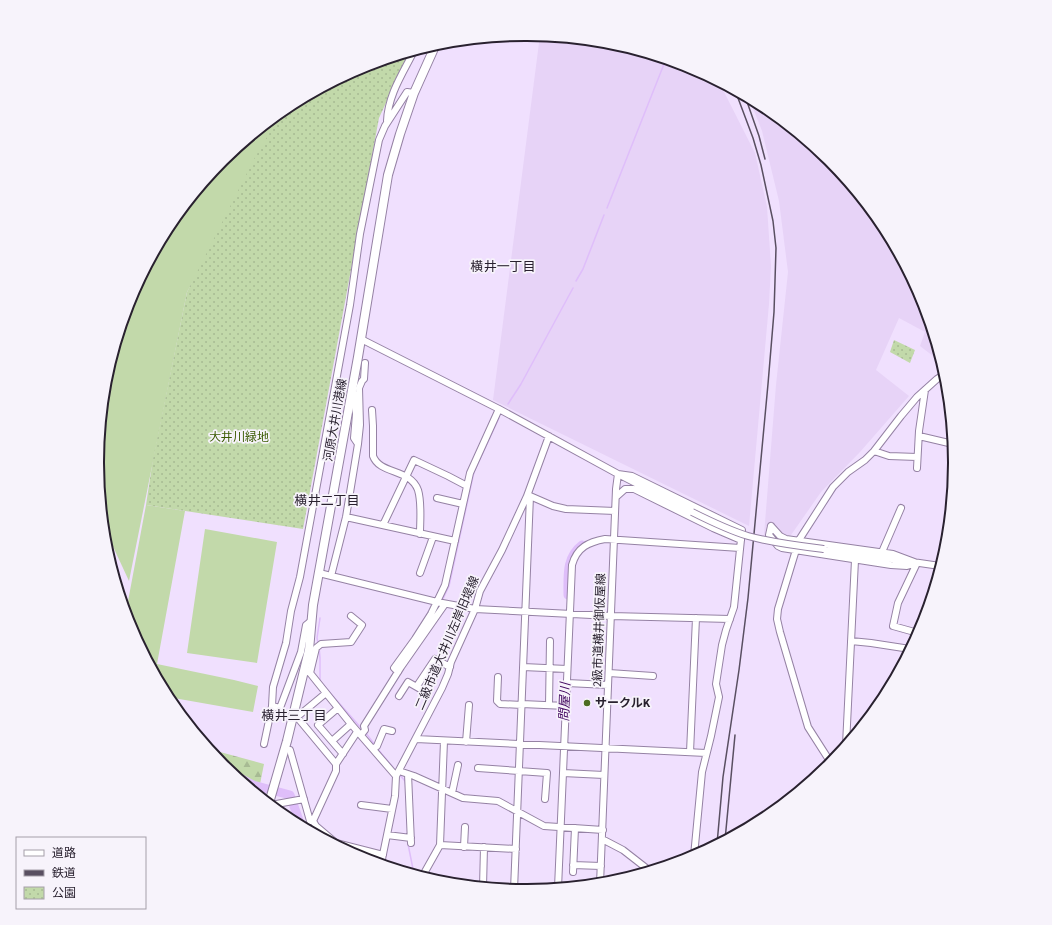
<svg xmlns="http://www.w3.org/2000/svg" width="1052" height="925" font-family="'Source Sans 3','Noto Sans JP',sans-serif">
<defs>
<pattern id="forest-firs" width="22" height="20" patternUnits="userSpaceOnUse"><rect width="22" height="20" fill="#c2d9aa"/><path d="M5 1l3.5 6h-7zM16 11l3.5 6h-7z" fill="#a7ba93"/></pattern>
<pattern id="park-dots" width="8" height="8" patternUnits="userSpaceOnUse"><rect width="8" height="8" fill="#c2d9aa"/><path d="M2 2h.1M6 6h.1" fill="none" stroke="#a7ba93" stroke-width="1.8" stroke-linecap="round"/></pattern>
</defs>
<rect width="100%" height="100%" fill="#f0e0fe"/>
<path fill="#e7d3f7" d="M540,35L610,42L690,67L719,82L755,153L767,207L771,266L769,304L749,526L493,400Z
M749,98L764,106L829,160L882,225L922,299L942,363L920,346L925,332L899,318L876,370L909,396L860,452L821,492L791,535H764L776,385L788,272L779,201L762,131Z"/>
<path fill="#c2d9aa" d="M293,103L187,292L129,581L104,527L98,462L106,379L130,298L170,224L223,159L288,106Z
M146,505L185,511L157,664L234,680L258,686L253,712L168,697L130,626L126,612Z
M205,529L277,542L257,663L187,653Z"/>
<path fill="url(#forest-firs)" d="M209,749L264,764L258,794L223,765Z"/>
<path fill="url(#park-dots)" d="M409,53L379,118L303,529L146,505L153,459L187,292L254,159L283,110L288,106L362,67Z
M894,340L915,350L910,363L890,352Z"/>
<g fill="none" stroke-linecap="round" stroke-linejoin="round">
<path stroke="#dfbefa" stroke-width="1.5" d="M607,208L666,59
M576,281L583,269L604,215
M508,404L521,384L573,288
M442,601L449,586L474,472L499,418
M436,611L440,604
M318,643L317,638L320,618
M319,647L320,658V681
M324,686L362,729
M365,732L375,745
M377,748L396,771
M399,774L405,781L406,786
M316,822L320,813
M305,828L312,824
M408,844L414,874"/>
<path stroke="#dfbefa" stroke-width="9" d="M568,595C568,576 566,557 582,545
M236,776L253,785L290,795L301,826"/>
<g stroke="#9582a4" stroke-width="8">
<path id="minor" d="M387,121C388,95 403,73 414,51
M361,339L499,409L618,474L692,512
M372,410L373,426V456C380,475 410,468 418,490C422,503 420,520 420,534
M919,436L953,444
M358,444L360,425L359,388L362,381L364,379L365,363
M874,451L889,456L917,457
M917,468L919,431L925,390
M530,496L553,506L566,509L615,511
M616,497L625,489H634L713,528L741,540
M437,498L463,504
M346,517L455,541
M383,525L414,460L448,476L467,486
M771,526L769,535L778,546L782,548L891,565L907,566L917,563
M771,526L780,536L786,539L893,554L917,563
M824,549L940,566
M882,552L901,508
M917,563L898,603L893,626L918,633
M319,573L437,602L475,609L611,616L730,619
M420,573L433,537
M331,576L346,517L358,444L354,438L356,414L353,392
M311,621L306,625L301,652L280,708L272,706L273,687L286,643L291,611L300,577L350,305L360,234L379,140L385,126L407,92L414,93
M851,641L871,643L910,649
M523,667L567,669
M304,670L310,673L351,724L396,776
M398,672L394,668L415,639L431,614L445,585L470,473L499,409
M310,673L316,648L321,644L351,642L362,625L351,616
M609,673L653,676
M498,677L497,701L500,704L522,705
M567,683L608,685
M417,686L435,659L450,667
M326,693L297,717L336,764
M399,696L408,682L422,690
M522,704L566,706
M549,705L550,641
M338,708L318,725L343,754
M361,735L365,730L364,726L401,667L445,604
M416,739L706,753
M332,741L351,724
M466,742L469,705
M264,744L272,706
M846,745L855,560
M373,749L377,746L384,729L392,731
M290,750L310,821H313L316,826L336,843L383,855
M690,752L696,618
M831,763L808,727L780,632L777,619L778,609L799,540L833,487L848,472L865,460L874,451L901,416L917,397L937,379L945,374
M478,768L547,773L545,799
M399,771L414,776L463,798L498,801L544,826L603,830
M563,773L604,775
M408,774L411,843
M452,793L458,765
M271,805L304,799
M361,805L392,809
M313,821L336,771V764L357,732
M387,835L411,838
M602,839L623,850L650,871
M440,845L516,849
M464,847L465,827
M381,864L395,796L396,776L442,688L448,674L451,662L475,609L480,591L502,550L527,496L549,436
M573,865L601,866
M573,872L575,828
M422,877L440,845L444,741
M600,884L616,489L618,474L632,476L742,530L734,607L726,630L722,645L716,684L719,697L711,736L702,772L694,856
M483,887L484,847
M558,888L572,565C577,547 589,542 605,539L740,548
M514,890L530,496H527
M522,891H528"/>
</g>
<g stroke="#9582a4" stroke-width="10">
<path id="major" d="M269,803L287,741L309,650L313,605L358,357L388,175L400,134L414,93L436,44"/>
</g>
<use href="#minor" stroke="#fff" stroke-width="6"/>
<use href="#major" stroke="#fff" stroke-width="8"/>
<path stroke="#594f61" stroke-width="1.5" d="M745,96L759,136L765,159
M725,840L735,735
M717,844L723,777L739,670L748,598L768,384L774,312L775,281L776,248L773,221L761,165L753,138L735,90"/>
<g stroke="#9582a4" stroke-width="8" stroke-linecap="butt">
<path id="minor-bridge" d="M692,512C710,521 728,530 748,536C773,543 799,546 824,549"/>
</g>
<use href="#minor-bridge" stroke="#fff" stroke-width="6"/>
</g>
<circle fill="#4d6c22" stroke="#f7f3fb" stroke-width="1.5" cx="587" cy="703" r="4"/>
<g text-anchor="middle" stroke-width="3.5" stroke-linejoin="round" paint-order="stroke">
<g font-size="12" fill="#29212f" stroke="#f7f3fb">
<text transform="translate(335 420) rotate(-80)" y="4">河原大井川港線</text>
<text transform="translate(599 630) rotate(-88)" y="4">2級市道横井御仮屋線</text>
<text transform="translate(447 643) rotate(-67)" y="4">二級市道大井川左岸旧堤線</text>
</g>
<g font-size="12" fill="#3b5b03" stroke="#f7f3fb">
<text x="239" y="441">大井川緑地</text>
</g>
<g font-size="12" font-weight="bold" fill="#29212f" stroke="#f7f3fb" text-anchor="start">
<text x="595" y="707">サークルK</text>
</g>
<g font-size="13" fill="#29212f" stroke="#f7f3fb">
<text x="503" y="271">横井一丁目</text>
<text x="327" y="505">横井二丁目</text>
<text x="294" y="720">横井三丁目</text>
</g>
<g font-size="13" font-style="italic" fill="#40045e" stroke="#f7f3fb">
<text transform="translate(564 702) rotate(-88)" y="5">問屋川</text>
</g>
</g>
<path d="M0 0H1052V925H0ZM525 41H527A421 421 0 0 1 948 462V463A421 421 0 0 1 527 884H525A421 421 0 0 1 104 463V462A421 421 0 0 1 525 41Z" fill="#f7f3fb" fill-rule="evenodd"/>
<path fill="none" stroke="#29212f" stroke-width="2" d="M525 41H527A421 421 0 0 1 948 462V463A421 421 0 0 1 527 884H525A421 421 0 0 1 104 463V462A421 421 0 0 1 525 41Z"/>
<rect x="16" y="837" width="130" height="72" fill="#f7f3fb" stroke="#a59fa9"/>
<rect x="24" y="850" width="20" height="6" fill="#ffffff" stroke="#a59fa9"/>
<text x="52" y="857" font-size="12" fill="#29212f">道路</text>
<rect x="24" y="870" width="20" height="6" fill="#594f61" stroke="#a59fa9"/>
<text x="52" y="877" font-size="12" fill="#29212f">鉄道</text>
<rect x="24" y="887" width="20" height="12" fill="url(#park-dots)" stroke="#a59fa9"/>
<text x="52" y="897" font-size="12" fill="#29212f">公園</text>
</svg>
